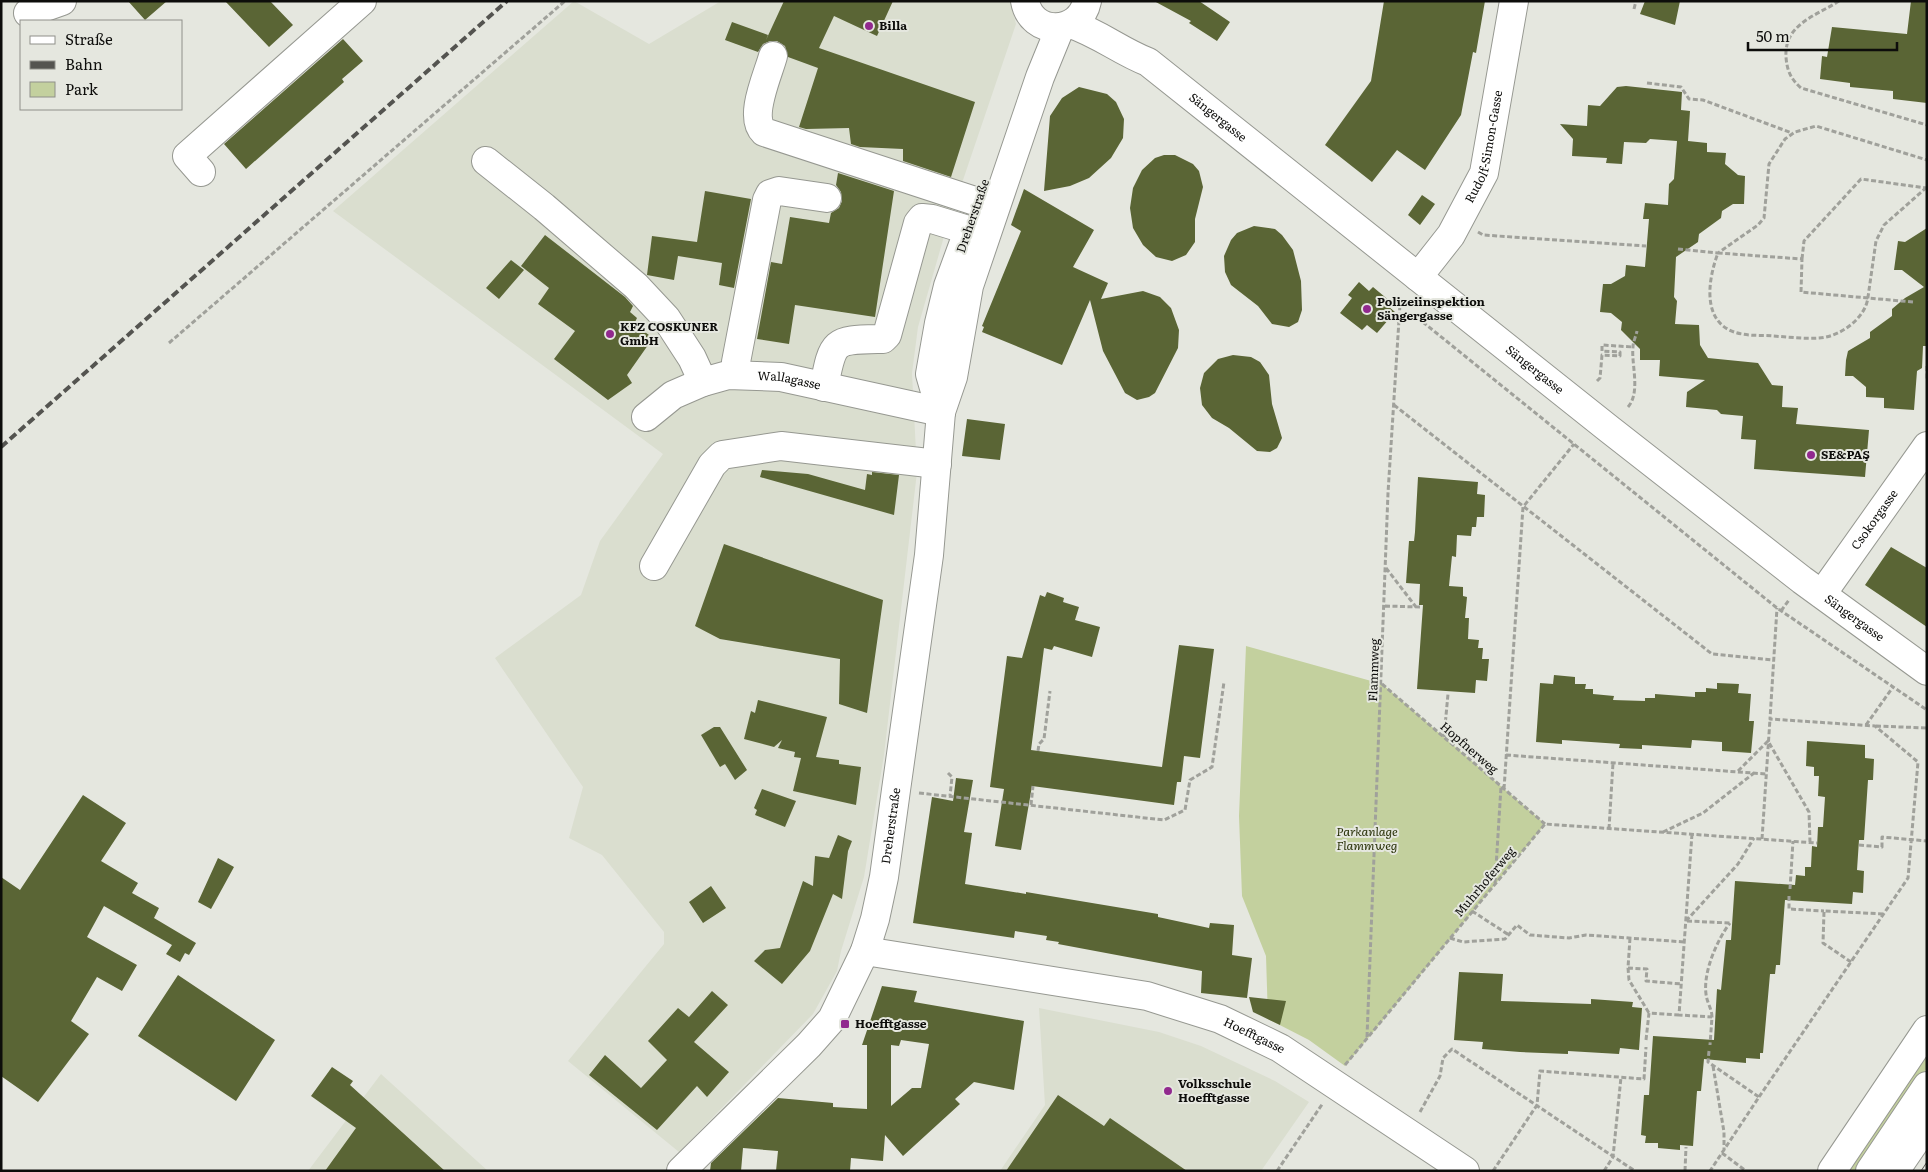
<svg xmlns="http://www.w3.org/2000/svg" width="1928" height="1172" font-family="Literata,serif">
<rect width="100%" height="100%" fill="#e5e7df"/>
<path fill="#dadecf" d="M574,1L649,44L721,1H1010L1016,24L945,233L918,327L912,373L917,472L884,755L864,877L841,951L837,971L813,1014L679,1152L568,1061L664,944V932L602,855L569,838L583,787L495,658L581,595L600,541L663,454L333,211Z
M1039,1008L1159,1032L1201,1046L1275,1081L1309,1102L1261,1171H1000L1045,1105Z
M381,1074L488,1171H308Z"/>
<path fill="#c3d09e" d="M1246,646L1382,684L1545,824L1345,1066L1309,1040L1268,1019L1266,956L1242,896L1239,816Z
M1927,1045V1068L1857,1171H1841Z"/>
<path fill="#5a6535" fill-rule="evenodd" d="M128,1H167L145,20Z
M225,1H270L293,25L269,47Z
M784,1H893L877,36L834,16L819,48L975,102L951,177L903,161V149L860,147L851,144L849,128L806,129L799,127L818,68L788,57L785,46L777,41H770L763,44L758,52L725,40L732,22L768,35L766,40Z
M1154,1H1199L1230,22L1217,41L1189,23L1191,21Z
M1384,1H1485L1476,53L1473,52L1461,115L1425,170L1397,150L1372,182L1325,145L1371,81Z
M1645,1H1680L1675,25L1640,14Z
M1911,1H1927V103L1893,99V91L1850,87V83L1820,79L1822,56L1827,57L1832,27L1907,34Z
M343,39L363,61L342,79L344,82L246,169L224,144Z
M1626,86L1682,92L1681,110L1690,111L1688,141L1707,143V152L1726,153L1725,164L1738,175L1745,176L1744,204H1733L1722,211L1721,218L1699,234L1698,242L1676,257L1674,297L1677,301L1675,324L1699,325L1700,345L1708,358L1758,363L1772,385L1783,386L1782,407L1798,408L1796,424L1869,430L1865,477L1754,469L1756,440L1741,439L1743,416L1721,414L1717,410L1686,407L1687,392L1705,380L1659,376L1660,360H1640V349L1621,330L1622,322L1611,313L1600,312L1603,284H1611L1625,276L1626,265L1645,267L1649,219H1643L1645,203L1668,205L1669,184L1674,179L1677,141L1650,139L1646,143L1624,142L1622,164L1606,163L1607,158L1572,156L1573,139L1560,124L1587,126L1588,105L1600,106L1617,87Z
M1079,87L1107,94L1116,102L1124,119L1123,138L1111,158L1089,178L1070,186L1044,191L1050,116L1062,98Z
M1164,155H1175L1193,164L1199,171L1203,187L1195,219V242L1186,255L1172,261L1156,257L1143,245L1133,228L1130,208L1133,188L1142,170L1155,158Z
M838,173L894,191L875,317L795,305L789,344L757,339L771,262L782,264L790,217L829,223L831,213L839,208L842,201L841,192L836,185Z
M1024,189L1094,230L1073,267L1108,283L1101,299L1143,291L1160,297L1171,308L1179,330L1178,348L1155,393L1149,397L1137,400L1125,393L1103,351L1090,300L1062,365L982,332L984,327L982,326L1021,231L1011,225Z
M705,191L751,199L734,288L719,285L722,263L678,256L674,280L647,275L652,236L697,242Z
M1422,195L1435,204L1420,225L1408,215Z
M1254,226L1275,229L1282,235L1293,250L1301,281L1302,310L1298,322L1289,327L1272,324L1258,306L1231,285L1225,272L1224,256L1231,240L1237,233Z
M1927,228V346H1923L1922,368L1917,371L1914,410L1884,408V398L1866,397V387L1853,376H1845L1846,360L1848,351L1870,338V332L1892,316V309L1905,298L1924,287L1902,270H1894L1898,241L1905,242Z
M545,235L625,297L633,306L630,312L637,318L634,324L653,338L627,375L632,383L608,400L554,359L575,331L538,304L549,288L521,266Z
M511,260L524,270L499,299L486,288Z
M1359,282L1369,291L1373,287L1391,302L1388,306L1395,312L1377,333L1367,325L1362,330L1340,313L1352,298L1348,295Z
M1233,355L1251,357L1260,362L1269,375L1272,404L1282,438L1277,448L1270,452L1257,451L1229,428L1212,418L1202,405L1200,388L1204,373L1218,359Z
M967,419L1005,424L1000,460L962,456Z
M762,470L808,474L865,490L867,474L872,475V472L899,475L894,515L760,477Z
M1418,477L1478,482L1477,494L1485,495L1484,517H1477L1476,527H1472L1471,536L1457,535L1456,557L1452,556L1449,586L1463,587V596L1467,597L1465,618H1469L1468,639L1479,640L1478,648H1483L1482,659H1489L1487,681L1476,680L1475,693L1417,689L1423,605H1419L1420,584L1406,583L1409,541H1414L1415,532Z
M724,544L883,600L867,713L839,704L840,659L720,639L695,626Z
M1891,547L1927,568V627L1865,585Z
M1047,592L1064,598L1063,602L1079,607L1075,620L1100,627L1092,657L1054,646L1052,650L1044,648L1031,750L1162,767L1179,645L1214,649L1200,758L1184,756L1181,782H1177L1174,805L1032,786L1021,850L995,846L1004,789L990,787L1007,656L1022,658L1040,595L1045,597Z
M1554,675L1575,677V684H1586L1585,689H1593V694L1614,696L1613,700L1645,701V698H1655V694L1695,697V692H1706V688L1717,689V683L1739,684L1738,693L1751,694L1749,721H1754L1751,753L1722,751V742L1692,740L1691,748L1642,745V749L1619,748L1620,744L1562,740V744L1536,742L1540,683L1553,684Z
M758,700L827,717L816,757L839,760V764L861,767L856,805L793,791L801,758L794,757L795,752L778,748L782,740L774,747L744,739L751,711L755,713Z
M714,727H720L747,770L735,780L725,764L720,767L701,735Z
M1807,741L1865,745V758L1874,759L1873,780H1868L1864,840H1859L1857,870L1864,871L1863,893L1853,892L1852,904L1785,900L1780,965H1776L1775,974H1770L1763,1053H1760V1059L1746,1058V1063L1704,1059L1701,1091H1697L1693,1146L1680,1145V1150L1658,1148V1143H1645L1646,1136L1641,1135L1644,1095H1649L1653,1036L1714,1040L1717,989L1721,990L1726,940H1731L1735,881L1795,885L1796,875L1805,876V867H1811L1812,846L1817,847L1818,827H1823L1825,797L1818,796L1819,776H1814V767L1806,766Z
M956,778L973,780L964,832L972,833L965,884L1026,894V892L1158,914V917L1209,928L1210,923L1234,925L1232,955L1252,958L1247,998L1201,993L1202,971L1058,944L1059,942L1046,940L1047,936L1015,931L1014,938L913,923L932,797L953,801Z
M762,789L796,801L785,827L755,815L757,810L754,808Z
M83,795L126,823L101,861L138,883L132,893L159,908L154,918L196,943L189,955L185,953L180,962L166,954L172,945L104,906L87,937L137,965L122,991L97,977L71,1021L89,1034L38,1102L1,1076V877L20,890Z
M838,835L852,841L848,851L842,899L833,894L810,951L782,984L754,961L765,950L780,948L803,881L813,886L815,856L829,858Z
M218,858L234,867L211,909L198,902Z
M711,886L726,908L703,923L689,902Z
M1459,972L1503,974L1501,1001L1591,1004V999L1633,1002L1632,1007L1642,1008L1639,1050L1620,1048L1619,1054L1568,1051V1054L1520,1052L1482,1049L1483,1042L1454,1040Z
M178,975L275,1040L236,1101L138,1036Z
M882,986L917,991L914,1002L1024,1021L1014,1090L974,1082L955,1099L960,1104L903,1156L885,1135L883,1161L851,1158L850,1171H776L778,1151L743,1148L741,1171H710L711,1163L778,1098L833,1103V1107L867,1109V1045H862ZM901,1040L929,1044L921,1088H912L891,1106V1045L899,1046Z
M712,991L728,1005L694,1042L729,1072L707,1097L697,1086L657,1130L589,1075L605,1055L641,1088L667,1060L648,1041L678,1008L689,1017Z
M1249,997L1286,1001L1280,1025L1253,1012Z
M332,1067L353,1081L350,1085L445,1171H325L356,1128L311,1096Z
M1058,1095L1104,1126L1110,1118L1187,1171H1006Z"/>
<g fill="none" stroke-linecap="round" stroke-linejoin="round">
<g stroke="#969891" stroke-width="30">
<g id="minor">
<path d="M28,13L62,1"/>
<path d="M773,56C768,75 748,117 764,132L978,202"/>
<path d="M486,161L544,207L636,286L666,318L692,358L703,382"/>
<path d="M201,172L187,156L362,1"/>
<path id="s1" d="M1418,277L1451,235L1484,173L1514,1"/>
<path d="M736,375V362L767,200L770,194L779,191L827,198"/>
<path d="M824,387C833,338 834,340 883,339L887,335L918,223L922,218L932,219L968,230"/>
<path d="M941,412L930,374L939,323L948,286L963,245"/>
<path id="s2" d="M646,417L673,395L703,382L728,375L781,377L941,412"/>
<path d="M654,566L712,465L722,455L781,446L937,464"/>
<path id="s3" d="M1822,594L1927,446"/>
<path id="s4" d="M865,951L1147,996L1220,1019L1280,1048L1465,1171"/>
<path id="s5" d="M681,1171L809,1045L832,1019L865,951L875,919L884,877L896,790L929,555L941,412L953,377L969,286L1040,77L1060,28"/>
<path d="M1832,1171L1927,1030"/>
</g>
</g>
<g stroke="#969891" stroke-width="30">
<g id="major">
<path d="M1025,1C1031,36 1080,36 1087,1"/>
<path id="s6" d="M1071,24C1100,34 1120,51 1148,62L1609,429L1802,580L1927,671"/>
<path d="M1870,1171L1927,1086"/>
<path d="M1895,1171L1927,1124"/>
</g>
</g>
<path stroke="#a0a19b" stroke-width="3" stroke-dasharray="5 2.5" stroke-linecap="butt" d="M1839,1C1816,16 1784,24 1786,57C1787,71 1791,79 1801,88L1927,125
M1634,9L1636,1
M1647,83L1681,87L1689,99L1703,100L1792,133
M1478,232L1483,235L1646,246
M1678,249L1718,253L1758,225L1764,218L1769,164L1785,139L1795,132L1816,126L1927,160
M1802,259L1804,241L1861,179L1926,188
M1913,302L1801,292L1802,259L1718,253C1707,282 1701,327 1742,334C1752,336 1763,335 1773,336C1788,337 1804,339 1819,338C1840,337 1866,318 1868,297L1876,241L1884,225L1927,187
M1430,316L1424,323L1777,608L1927,710
M169,343L565,1
M1927,366V380
M1597,381L1600,378L1602,355L1620,356V352L1602,351V345L1633,347
M1394,405L1712,654L1774,660
M1628,407C1641,392 1631,364 1633,347C1633,342 1636,336 1637,331
M1386,568L1416,607
M1385,606L1420,607
M1781,611L1789,600
M1382,684L1545,824
M1866,725L1893,687
M1876,726L1927,728
M1444,737L1448,694
M1038,751L1039,744L1044,739L1050,691
M1506,755L1766,774
M1738,771L1768,741L1809,812L1810,842
M948,773L952,777L950,796
M1504,789L1523,507L1574,444
M919,793L1164,820L1185,810L1190,780L1212,767L1224,682
M1031,805L1033,786
M1609,829L1613,763
M1663,832L1703,813L1754,773
M1692,834L1679,1015L1712,1017L1710,1045
M1762,839L1770,719
M1859,845L1882,847V837L1927,841
M1495,883L1501,787
M1790,889L1793,841
M1789,896V909L1824,911
M1472,911L1509,935
M1686,921L1738,864L1754,838
M1687,921L1730,923
M1450,938L1463,942L1505,939L1517,925L1530,935L1569,938L1586,935L1685,942
M1630,938L1628,968L1647,969L1646,981L1682,984
M1851,962L1823,943L1824,911L1884,914
M1628,968L1629,980L1649,1013
M1712,1017C1712,1009 1707,1003 1706,994C1703,972 1717,940 1730,923
M1367,1037L1388,493L1400,304
M1646,1040L1649,1013L1679,1015
M1709,1051L1708,1062L1759,1097L1710,1171
M1345,1065L1545,824L1817,843
M1713,1066L1724,1132V1149
M1759,1097L1908,878L1918,762L1875,726L1770,719L1777,608
M1420,1112L1440,1076L1443,1058L1452,1049L1635,1171
M1722,1153L1746,1171
M1277,1171L1323,1103
M1493,1171L1537,1105L1540,1071L1644,1079L1646,1047
M1604,1171L1613,1157L1621,1077
M1685,1171L1686,1147"/>
<use href="#minor" stroke="#fff" stroke-width="28"/>
<use href="#major" stroke="#fff" stroke-width="28"/>
<path stroke="#545450" stroke-width="1" d="M1921,1171L1927,1162"/>
<path stroke="#545450" stroke-width="4" stroke-dasharray="8 4" stroke-linecap="butt" d="M1,447L507,1"/>
</g>
<g fill="#91298e" stroke="#e5e7df" stroke-width="2">
<circle cx="869" cy="26" r="5"/>
<circle cx="1367" cy="309" r="5"/>
<circle cx="610" cy="334" r="5"/>
<circle cx="1811" cy="455" r="5"/>
<rect x="840" y="1019" width="10" height="10" rx="2.5"/>
<circle cx="1168" cy="1091" r="5"/>
</g>
<g text-anchor="middle" stroke-width="4" stroke-linejoin="round" paint-order="stroke">
<g font-size="12" font-weight="bold" fill="#0d0d0b" stroke="#e5e7df" text-anchor="start">
<text x="879" y="30">Billa</text>
<text x="1377" y="306">Polizeiinspektion<tspan x="1377" dy="14">Sängergasse</tspan></text>
<text x="620" y="331">KFZ COSKUNER<tspan x="620" dy="14">GmbH</tspan></text>
<text x="1821" y="459">SE&amp;PAŞ</text>
<text x="855" y="1028">Hoefftgasse</text>
<text x="1178" y="1088">Volksschule<tspan x="1178" dy="14">Hoefftgasse</tspan></text>
</g>
<g font-size="12" fill="#0d0d0b" stroke="#e5e7df">
<text dy="4" stroke="none"><textPath href="#s6" startOffset="175">Sängergasse</textPath></text>
<text dy="4" stroke="none"><textPath href="#s1" startOffset="149">Rudolf-Simon-Gasse</textPath></text>
<text transform="translate(973 216) rotate(-71)" y="4">Dreherstraße</text>
<text dy="4" stroke="none"><textPath href="#s6" startOffset="580">Sängergasse</textPath></text>
<text dy="4" stroke="none"><textPath href="#s2" startOffset="155">Wallagasse</textPath></text>
<text dy="4" stroke="none"><textPath href="#s3" startOffset="91">Csokorgasse</textPath></text>
<text dy="4" stroke="none"><textPath href="#s6" startOffset="985">Sängergasse</textPath></text>
<text transform="translate(1374 670) rotate(-88)" y="4">Flammweg</text>
<text transform="translate(1469 748) rotate(41)" y="4">Hopfnerweg</text>
<text dy="4" stroke="none"><textPath href="#s5" startOffset="418">Dreherstraße</textPath></text>
<text transform="translate(1485 882) rotate(-50)" y="4">Muhrhoferweg</text>
<text dy="4" stroke="none"><textPath href="#s4" startOffset="400">Hoefftgasse</textPath></text>
</g>
<g font-size="12" font-style="italic" fill="#2a3209" stroke="#e5e7df">
<text x="1367" y="836">Parkanlage<tspan x="1367" dy="14">Flammweg</tspan></text>
</g>
</g>
<rect width="1928" height="1172" fill="none" stroke="#0d0d0b" stroke-width="5"/>
<rect x="20" y="20" width="162" height="90" fill="#e5e7df" stroke="#8f908a"/>
<rect x="30" y="36" width="25" height="8" fill="#ffffff" stroke="#8f908a"/>
<text x="65" y="45" font-size="15" fill="#0d0d0b">Straße</text>
<rect x="30" y="61" width="25" height="8" fill="#545450" stroke="#8f908a"/>
<text x="65" y="70" font-size="15" fill="#0d0d0b">Bahn</text>
<rect x="30" y="82" width="25" height="15" fill="#c3d09e" stroke="#8f908a"/>
<text x="65" y="95" font-size="15" fill="#0d0d0b">Park</text>
<path d="M1748 42v8h149v-8" fill="none" stroke="#0d0d0b" stroke-width="2.5"/>
<text x="1756" y="42" font-size="15" fill="#0d0d0b" stroke="#e5e7df" stroke-width="4" paint-order="stroke">50 m</text>
</svg>
